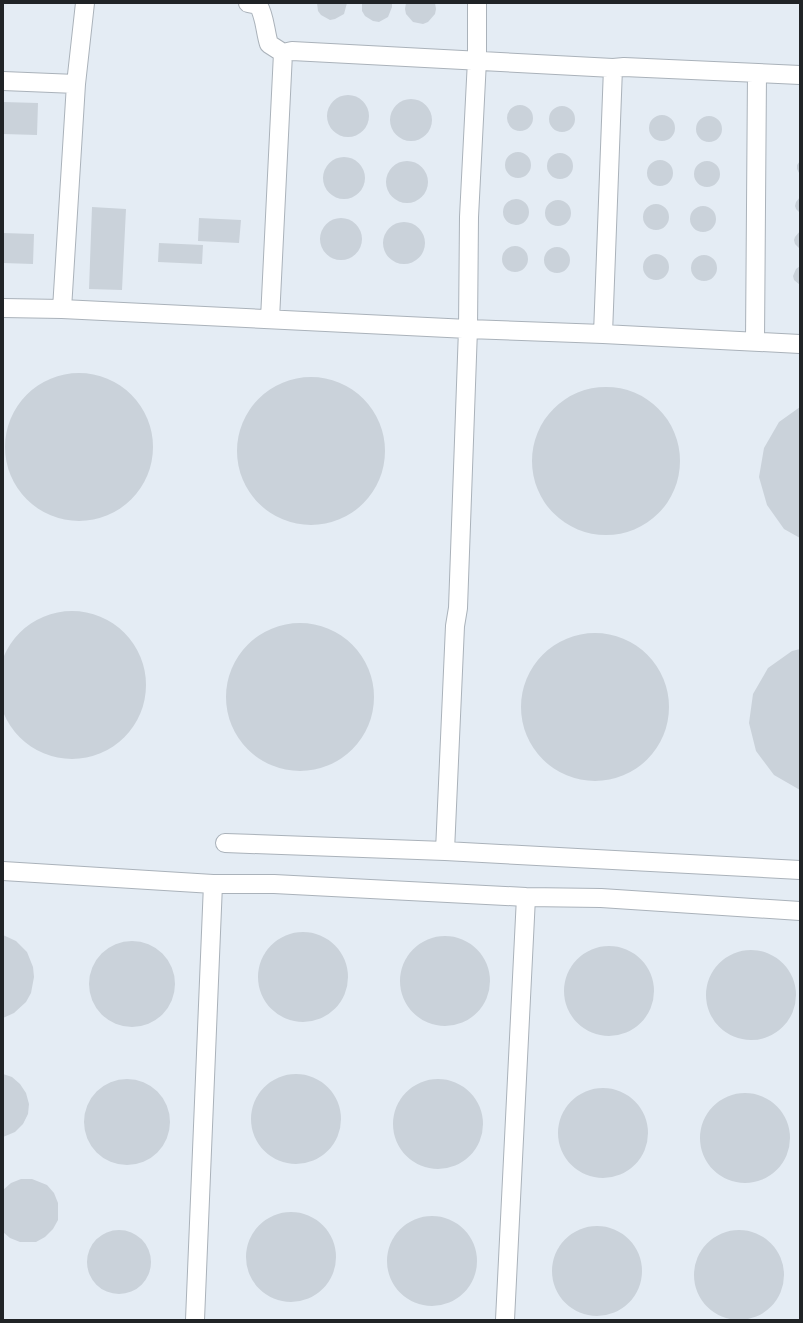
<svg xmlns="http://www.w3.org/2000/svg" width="803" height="1323" font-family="Overpass,sans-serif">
<rect width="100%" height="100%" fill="#e4ecf4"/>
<path fill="#cad2da" d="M317,3H347L344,14L335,19L330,20L321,15L318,11Z
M362,3H392V7L388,17L379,22L373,21L365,16L362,11Z
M406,3H435L436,9L435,14L428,22L423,24L413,22L406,14L405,9Z
M327 116a21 21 0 1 1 42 0a21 21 0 1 1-42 0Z
M390 120a21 21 0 1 1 42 0a21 21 0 1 1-42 0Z
M3,102L38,103L37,135L3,134Z
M507 118a13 13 0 1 1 26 0a13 13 0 1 1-26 0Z
M549 119a13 13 0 1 1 26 0a13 13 0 1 1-26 0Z
M649 128a13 13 0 1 1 26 0a13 13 0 1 1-26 0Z
M696 129a13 13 0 1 1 26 0a13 13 0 1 1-26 0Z
M505 165a13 13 0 1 1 26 0a13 13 0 1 1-26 0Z
M547 166a13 13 0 1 1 26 0a13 13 0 1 1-26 0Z
M323 178a21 21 0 1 1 42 0a21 21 0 1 1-42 0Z
M647 173a13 13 0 1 1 26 0a13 13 0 1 1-26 0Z
M694 174a13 13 0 1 1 26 0a13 13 0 1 1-26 0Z
M800,161V175L797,169V165Z
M386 182a21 21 0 1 1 42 0a21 21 0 1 1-42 0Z
M800,197V213L796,209L795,206L796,202Z
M503 212a13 13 0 1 1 26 0a13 13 0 1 1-26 0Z
M545 213a13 13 0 1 1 26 0a13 13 0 1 1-26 0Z
M643 217a13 13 0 1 1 26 0a13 13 0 1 1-26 0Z
M690 219a13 13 0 1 1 26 0a13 13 0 1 1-26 0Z
M92,207L126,209L122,290L89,289Z
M199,218L241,220L239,243L198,241Z
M320 239a21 21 0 1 1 42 0a21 21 0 1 1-42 0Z
M383 243a21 21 0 1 1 42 0a21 21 0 1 1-42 0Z
M800,231V249L795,244L794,240L795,237Z
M3,233L34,234L33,264L3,263Z
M159,243L203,245L202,264L158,262Z
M502 259a13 13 0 1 1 26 0a13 13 0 1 1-26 0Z
M544 260a13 13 0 1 1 26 0a13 13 0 1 1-26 0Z
M643 267a13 13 0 1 1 26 0a13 13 0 1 1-26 0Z
M691 268a13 13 0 1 1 26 0a13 13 0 1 1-26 0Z
M800,266V285L794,280L793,276L796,269Z
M5 447a74 74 0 1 1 148 0a74 74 0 1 1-148 0Z
M237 451a74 74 0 1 1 148 0a74 74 0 1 1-148 0Z
M532 461a74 74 0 1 1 148 0a74 74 0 1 1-148 0Z
M800,407V538L784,529L767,505L759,477L764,448L779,422Z
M-2 685a74 74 0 1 1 148 0a74 74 0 1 1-148 0Z
M226 697a74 74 0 1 1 148 0a74 74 0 1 1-148 0Z
M521 707a74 74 0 1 1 148 0a74 74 0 1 1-148 0Z
M800,649V790L774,775L756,751L749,723L753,694L768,668L792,651Z
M258 977a45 45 0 1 1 90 0a45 45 0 1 1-90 0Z
M3,935L16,941L27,952L33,967L34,977L31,993L26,1002L14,1013L3,1018Z
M400 981a45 45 0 1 1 90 0a45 45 0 1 1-90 0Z
M89 984a43 43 0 1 1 86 0a43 43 0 1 1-86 0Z
M564 991a45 45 0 1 1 90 0a45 45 0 1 1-90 0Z
M706 995a45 45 0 1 1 90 0a45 45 0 1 1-90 0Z
M3,1074L12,1077L20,1084L26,1093L29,1104L28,1114L23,1124L15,1132L3,1137Z
M251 1119a45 45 0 1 1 90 0a45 45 0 1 1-90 0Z
M84 1122a43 43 0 1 1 86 0a43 43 0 1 1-86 0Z
M393 1124a45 45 0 1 1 90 0a45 45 0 1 1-90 0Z
M558 1133a45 45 0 1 1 90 0a45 45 0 1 1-90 0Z
M700 1138a45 45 0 1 1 90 0a45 45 0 1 1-90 0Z
M21,1179H32L47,1185L54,1193L58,1203V1220L53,1229L45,1237L36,1242H20L10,1238L3,1232V1190L11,1183Z
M246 1257a45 45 0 1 1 90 0a45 45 0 1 1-90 0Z
M387 1261a45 45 0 1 1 90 0a45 45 0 1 1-90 0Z
M552 1271a45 45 0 1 1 90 0a45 45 0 1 1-90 0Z
M87 1262a32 32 0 1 1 64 0a32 32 0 1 1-64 0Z
M694 1275a45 45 0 1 1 90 0a45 45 0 1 1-90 0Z"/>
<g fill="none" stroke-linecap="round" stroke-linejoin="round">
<g stroke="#aab2ba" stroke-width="20">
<path id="minor" d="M248,3L258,5C265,15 265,32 269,44L283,53L292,51L613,68L624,67L800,75
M3,81L76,84
M3,308L62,309L468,329L603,334L800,344
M62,309L76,84L85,3
M270,319L283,53
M603,334L613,68
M755,341L757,73
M225,843L445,851L800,870
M445,851L455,626L458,608L468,329L469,217L477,60V3
M3,871L213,884H274L526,897L601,898L800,911
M195,1320L213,884
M505,1320L526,897"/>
</g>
<use href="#minor" stroke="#fff" stroke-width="18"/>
</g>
<rect width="803" height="1323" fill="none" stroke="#202326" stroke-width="8"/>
</svg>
